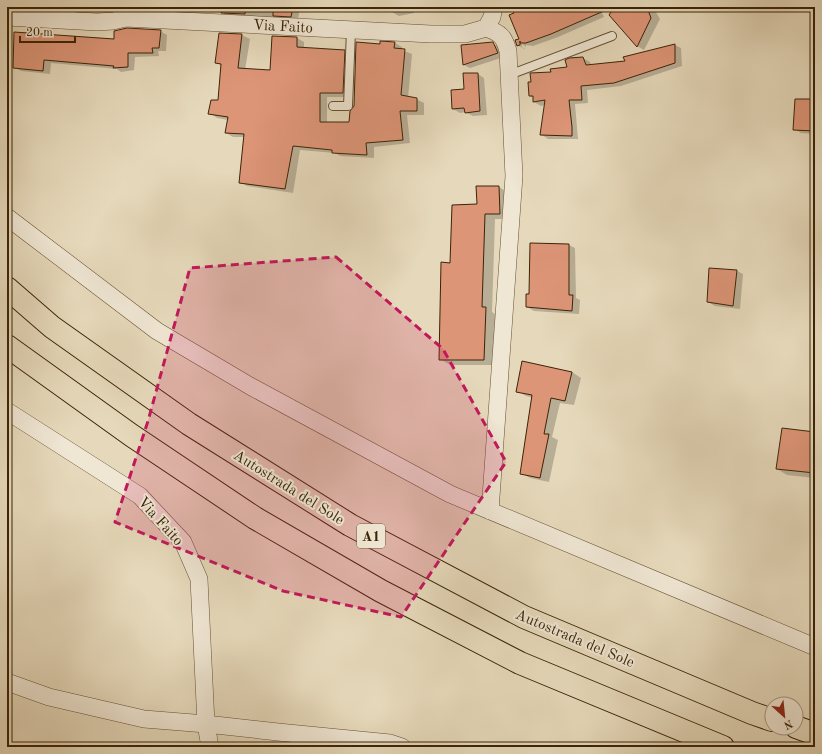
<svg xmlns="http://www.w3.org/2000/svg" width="822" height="754" font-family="'Old Standard TT',serif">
<rect width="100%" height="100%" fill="#e6d9bb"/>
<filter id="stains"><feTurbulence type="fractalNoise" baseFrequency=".005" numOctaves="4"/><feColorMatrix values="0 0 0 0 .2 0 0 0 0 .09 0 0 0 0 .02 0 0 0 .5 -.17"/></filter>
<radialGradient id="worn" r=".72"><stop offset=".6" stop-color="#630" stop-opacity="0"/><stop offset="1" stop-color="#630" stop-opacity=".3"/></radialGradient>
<path fill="#0003" d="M7,7H35L34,12L7,14Z
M43,7H71V10Z
M121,7H144L141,12L128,13L121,9Z
M146,7H170V13H154L146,8Z
M188,7H300L298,20L229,17L222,12Z
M392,7H414V13L399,16L392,12Z
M512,7H599L604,17L558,37L533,46L526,45V47L522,44V47L525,49H524L518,45L520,40L515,14Z
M616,7H653L660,19L644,50L637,46Z
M160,31L167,35L166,51H158L159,56L135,57L134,70L121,72L117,69L51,63L50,74L21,71L14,67L115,41Z
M220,34L242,35L250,39L245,70L271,71L297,38L304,42V49L344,51L352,55L350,97H327V123H350L354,107L381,46V42L395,43L402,47V50L412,54L408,98L416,99L424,103V115H407L410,143L374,147V158L340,156L335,153L300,150L293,193L247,186L240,182L244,137H233L226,133L228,120L217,118L210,113L219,100L222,66L216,62Z
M492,43L499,47L504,57L470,68L464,65Z
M675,45L681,48L682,66L621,86L587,90L588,103L575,104L578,139H548L542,135L545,105L541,106L534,102V98L530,96L552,73L569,68L583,58L590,62L591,65L626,62Z
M478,74L484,78L487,115L473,116L465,112L460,113L453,109Z
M815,100V134L801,133L794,129Z
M499,187L509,193L510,219H495L492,312L495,314L494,365H450L440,359L451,264L478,205Z
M569,245L575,248L576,298L580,300L579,314L534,311L527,307L530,295Z
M737,271L743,274L740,309L715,306L708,302Z
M523,362L572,372L581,378L574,405L560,403L552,437L558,440L549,482L530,478L521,473L533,398L526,396L517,391Z
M815,433V478L787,475L777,469Z"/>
<path fill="#dd9577" stroke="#3a2406" d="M222,7H246L245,14L221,13Z
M273,7H293L291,17L273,16Z
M511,7H613L551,34L526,43H520V41V45L517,46L515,40L519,39L509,15L514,13Z
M614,7H647L651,18L637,47L609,15Z
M127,28L161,30L159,48H152L153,53H128V67L113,68L114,66L44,60L43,71L13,68L14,32L114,39V31Z
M219,33L242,34L238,68L270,70L272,36L297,37V47L345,50L343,93H320V122H349L350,111L354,106L356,42L380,44V41L395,42L394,48L405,49L401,95L417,98V111H400L403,140L366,143L367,155L332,153V150L293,146L285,189L239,183L244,134L225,133L228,117L208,114L211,100H218L221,64L215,63Z
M493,42L498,53L463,65L461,45Z
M675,44V63L614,83L581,86L582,100H569L572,127V136L540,135L545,100L533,102V96H529L528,82H531L530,73L551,72L550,69L567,67L565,60L569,58L583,57L586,65L625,61L623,57Z
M463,73H478L480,111L465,113L464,108L452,109L451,90L464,89Z
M795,99H815V131L793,130Z
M476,186H499L500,214H485L482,307H486L484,360H439L441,262L450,263L452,205L477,204Z
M530,243L569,244V295H573L572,311L526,307V294H529Z
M709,268L737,270L733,306L707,302Z
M522,361L572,372L565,401L551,398L544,434H549L540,478L520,474L532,395L516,392Z
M782,428L815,432V473L776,469Z"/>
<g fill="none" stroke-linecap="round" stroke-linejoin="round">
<g stroke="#655133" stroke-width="10">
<path id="service" d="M139,19L140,7
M71,20L72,7
M509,75L612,36
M333,106H348L351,30"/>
</g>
<g stroke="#655133" stroke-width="18">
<path id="minor" d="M7,17L97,22L113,21L126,18L431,34H465L486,28
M486,28C500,33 504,36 508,51L514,176L490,511
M486,28L492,17L494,7
M7,217L157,331L250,386L450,494L815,647
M7,411L140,496L183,542L199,579L206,724L210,747
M7,682L49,697L144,719L206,724L278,732L390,743L402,747"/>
</g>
<g stroke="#3a2406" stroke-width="24">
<path id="motorway" d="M7,288L52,327L189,424L350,525L524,617L752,713L772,720
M7,346L131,435L255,518L381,591L520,663L723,747
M796,727L815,734"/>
</g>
<use href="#service" stroke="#efe6d3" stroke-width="8"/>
<use href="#minor" stroke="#efe6d3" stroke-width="17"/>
<use href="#motorway" stroke="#e6d9bb" stroke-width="22"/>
</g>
<path fill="#c2185b" fill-opacity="0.2" stroke="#c2185b" stroke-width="3" stroke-dasharray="8 5" stroke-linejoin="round" d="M336,257L443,349L506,462L401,617L283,591L115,522L148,421L190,268Z"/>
<g text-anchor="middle" stroke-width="4" stroke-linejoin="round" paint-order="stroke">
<rect fill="#efe6d3" stroke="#705e44" stroke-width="1" x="357" y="524" width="28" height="24" rx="3"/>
<g font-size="14" font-weight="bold" fill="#3a2406">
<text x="371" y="541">A1</text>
</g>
<g font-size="15" fill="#3a2406" stroke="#efe6d3">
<text transform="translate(283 26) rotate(3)" y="5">Via Faito</text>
<text transform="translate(289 487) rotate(32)" y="5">Autostrada del Sole</text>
<text transform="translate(161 521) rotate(48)" y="5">Via Faito</text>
<text transform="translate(575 638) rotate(23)" y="5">Autostrada del Sole</text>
</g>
</g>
<rect width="822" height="754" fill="none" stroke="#e6d9bb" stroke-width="24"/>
<rect x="8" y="8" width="806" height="738" fill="none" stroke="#3a2406" stroke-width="2"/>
<rect x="12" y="12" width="798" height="730" fill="none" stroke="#3a2406"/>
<g transform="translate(784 716) rotate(153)"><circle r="19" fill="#efe6d3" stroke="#a79881"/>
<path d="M0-3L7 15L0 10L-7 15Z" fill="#8f2418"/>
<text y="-6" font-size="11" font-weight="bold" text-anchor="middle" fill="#3a2406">N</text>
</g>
<path d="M20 36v6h55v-6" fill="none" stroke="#3a2406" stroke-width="2"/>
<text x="26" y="36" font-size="12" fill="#3a2406" stroke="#efe6d3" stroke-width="3" paint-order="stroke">20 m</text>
<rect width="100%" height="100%" filter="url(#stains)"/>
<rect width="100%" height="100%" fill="url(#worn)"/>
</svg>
